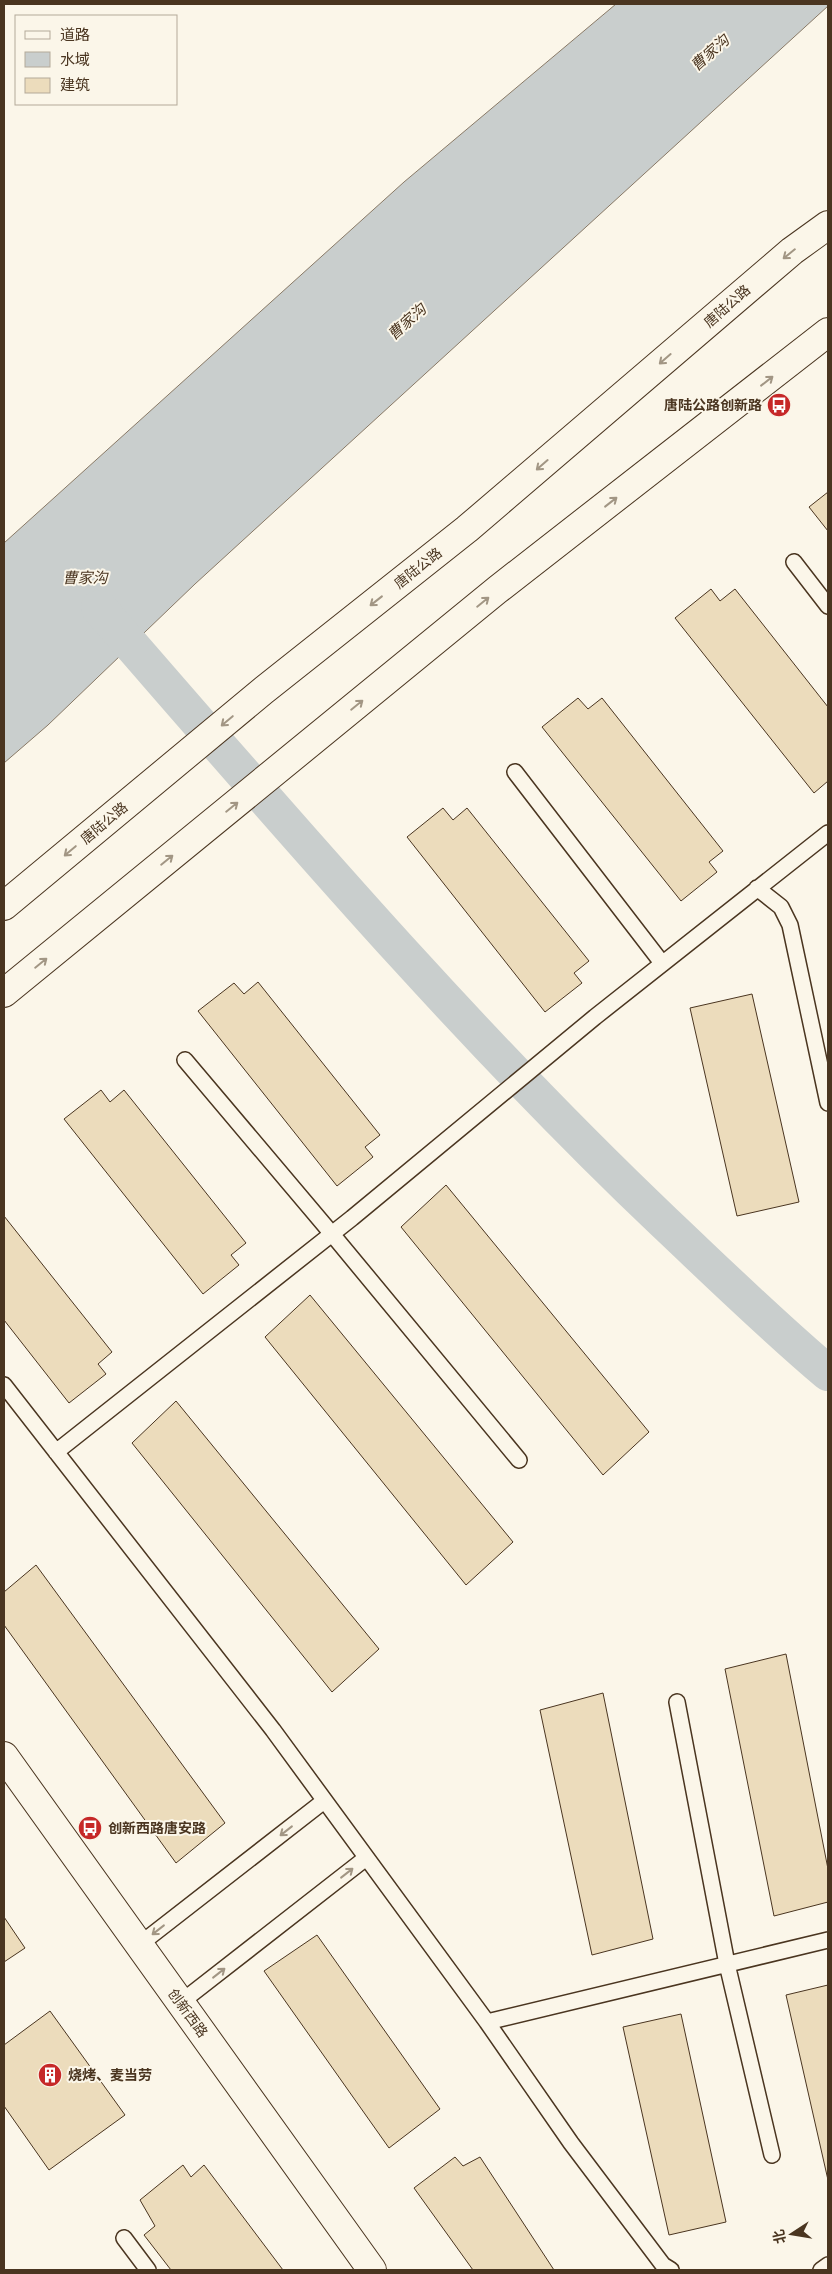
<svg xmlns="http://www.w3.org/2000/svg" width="832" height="2274" font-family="Overpass,'Noto Sans SC',sans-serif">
<rect width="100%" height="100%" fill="#fbf6e9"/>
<path fill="#c9cecd" stroke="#887966" d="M616,4H828V6L195,584L48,725L4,763V543L404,182Z"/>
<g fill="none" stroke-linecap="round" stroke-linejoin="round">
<path stroke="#c9cecd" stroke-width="36" d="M99,608C282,818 462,1030 664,1222C718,1273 771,1325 828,1373"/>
</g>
<path fill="#ecdcbc" stroke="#4a3520" d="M828,492V531L809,507Z
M711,589L720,601L735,589L828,707V781L814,793L675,618Z
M578,698L588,709L602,698L723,851L709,862L717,872L681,901L542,727Z
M443,808L453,820L467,808L589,961L574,973L582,983L545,1012L407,837Z
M258,982L380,1135L365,1147L373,1157L337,1186L198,1011L234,983L244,994Z
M752,994L799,1202L737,1216L690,1008Z
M101,1090L110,1102L124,1090L246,1243L231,1255L239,1265L203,1294L64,1119Z
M446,1185L649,1432L603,1475L401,1227Z
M4,1216L112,1352L98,1364L106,1374L69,1403L4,1320Z
M310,1295L513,1542L466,1585L265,1337Z
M176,1401L379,1649L332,1692L132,1443Z
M36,1565L225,1823L176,1863L4,1625V1592Z
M786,1654L828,1869V1902L774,1916L725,1669Z
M603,1693L653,1939L592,1955L540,1710Z
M4,1917L25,1948L4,1962Z
M317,1935L440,2109L389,2148L264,1971Z
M828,1985V2180L786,1995Z
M50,2011L125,2115L49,2170L4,2106V2045Z
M681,2014L726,2222L669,2235L623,2027Z
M455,2157L463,2166L480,2157L554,2270H473L414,2188Z
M183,2165L191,2177L204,2165L283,2270H171L144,2235L155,2226L140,2200Z"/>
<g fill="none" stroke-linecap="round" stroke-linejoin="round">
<g stroke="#4a3520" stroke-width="18">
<path id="lane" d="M794,562L828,606
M515,772L662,963
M757,888L781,907L790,925L828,1103
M185,1060L332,1234L519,1460
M4,1385L273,1730L487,2022L571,2143L663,2265L671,2270
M56,1452L352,1218L595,1017L828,833
M677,1702L727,1964L772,2155
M139,1945L324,1801
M180,2003L366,1858
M487,2022L828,1940
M124,2238L148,2270
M821,2270L828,2265"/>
</g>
<g stroke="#4a3520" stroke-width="30">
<path id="street" d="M4,1756L372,2270"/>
</g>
<g stroke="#4a3520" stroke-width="30">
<path id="secondary" d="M4,906L264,690L467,529L792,251L828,225
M4,993L497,590L828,332"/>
</g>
<use href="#lane" stroke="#fbf6e9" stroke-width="15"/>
<use href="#street" stroke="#fbf6e9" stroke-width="28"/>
<use href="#secondary" stroke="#fbf6e9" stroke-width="28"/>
</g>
<defs><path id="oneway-shaft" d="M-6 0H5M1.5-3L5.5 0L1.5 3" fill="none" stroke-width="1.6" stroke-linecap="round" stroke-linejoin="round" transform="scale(1.25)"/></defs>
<g stroke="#a29684">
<use href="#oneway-shaft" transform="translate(789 254) rotate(141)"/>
<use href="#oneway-shaft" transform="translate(665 359) rotate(139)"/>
<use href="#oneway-shaft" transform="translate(767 381) rotate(-38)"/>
<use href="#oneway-shaft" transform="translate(542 465) rotate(139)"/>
<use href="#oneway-shaft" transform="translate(611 502) rotate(-38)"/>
<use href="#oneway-shaft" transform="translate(376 601) rotate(142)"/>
<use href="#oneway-shaft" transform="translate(483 602) rotate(-39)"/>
<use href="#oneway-shaft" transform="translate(357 705) rotate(-39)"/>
<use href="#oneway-shaft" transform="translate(227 721) rotate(140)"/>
<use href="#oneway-shaft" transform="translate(232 807) rotate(-39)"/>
<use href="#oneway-shaft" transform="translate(70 851) rotate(140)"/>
<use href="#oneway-shaft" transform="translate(167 860) rotate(-39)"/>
<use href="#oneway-shaft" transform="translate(41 963) rotate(-39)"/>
<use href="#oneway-shaft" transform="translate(286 1831) rotate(142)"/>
<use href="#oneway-shaft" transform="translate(347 1873) rotate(-38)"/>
<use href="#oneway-shaft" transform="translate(158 1930) rotate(142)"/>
<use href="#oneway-shaft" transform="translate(219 1973) rotate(-38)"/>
</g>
<defs>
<g id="bus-disc" transform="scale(1.25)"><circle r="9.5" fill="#c62828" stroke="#fbf6e9"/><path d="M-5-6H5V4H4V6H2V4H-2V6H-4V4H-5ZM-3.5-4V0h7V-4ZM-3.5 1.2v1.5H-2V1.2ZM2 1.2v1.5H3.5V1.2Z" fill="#fff"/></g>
<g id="building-disc" transform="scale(1.25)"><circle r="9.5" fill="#c62828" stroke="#fbf6e9"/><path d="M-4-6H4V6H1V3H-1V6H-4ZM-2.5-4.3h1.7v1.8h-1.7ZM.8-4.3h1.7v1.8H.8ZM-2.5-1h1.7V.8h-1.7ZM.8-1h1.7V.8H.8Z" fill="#fff"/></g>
</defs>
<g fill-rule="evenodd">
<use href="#bus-disc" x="779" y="405"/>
<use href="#bus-disc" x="90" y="1828"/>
<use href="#building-disc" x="50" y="2075"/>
</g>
<g text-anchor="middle" stroke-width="4" stroke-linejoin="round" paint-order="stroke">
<g font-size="14" fill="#4a3520" stroke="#fbf6e9">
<text transform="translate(727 306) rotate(-41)" y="5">唐陆公路</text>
<text transform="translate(418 568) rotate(-38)" y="5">唐陆公路</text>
<text transform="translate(104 823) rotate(-40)" y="5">唐陆公路</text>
<text transform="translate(188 2013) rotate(54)" y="5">创新西路</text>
</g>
<g font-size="14" font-weight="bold" fill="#4a3520" stroke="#fbf6e9" text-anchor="start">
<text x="762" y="410" text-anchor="end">唐陆公路创新路</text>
<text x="108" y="1833">创新西路唐安路</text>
<text x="68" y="2080">烧烤、麦当劳</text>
</g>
<g font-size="15" font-style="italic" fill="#4a3520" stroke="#fbf6e9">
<text transform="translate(710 53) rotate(-42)" y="5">曹家沟</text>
<text transform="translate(407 322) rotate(-42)" y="5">曹家沟</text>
<text x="85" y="583">曹家沟</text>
</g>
</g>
<rect width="832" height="2274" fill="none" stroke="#4a3520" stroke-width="10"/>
<rect x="15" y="15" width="162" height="90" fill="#fbf6e9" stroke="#b4a999"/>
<rect x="25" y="31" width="25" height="8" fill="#fbf6e9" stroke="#b4a999"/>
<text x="60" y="40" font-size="15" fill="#4a3520">道路</text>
<rect x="25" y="52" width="25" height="15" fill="#c9cecd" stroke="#b4a999"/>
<text x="60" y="65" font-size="15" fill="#4a3520">水域</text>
<rect x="25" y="78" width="25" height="15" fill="#ecdcbc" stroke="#b4a999"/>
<text x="60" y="90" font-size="15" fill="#4a3520">建筑</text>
<g transform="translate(792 2234) rotate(258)" stroke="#fbf6e9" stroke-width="4" paint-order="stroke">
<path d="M0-4L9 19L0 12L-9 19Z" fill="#4a3520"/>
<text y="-8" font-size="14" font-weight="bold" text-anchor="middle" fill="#4a3520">北</text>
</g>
</svg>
